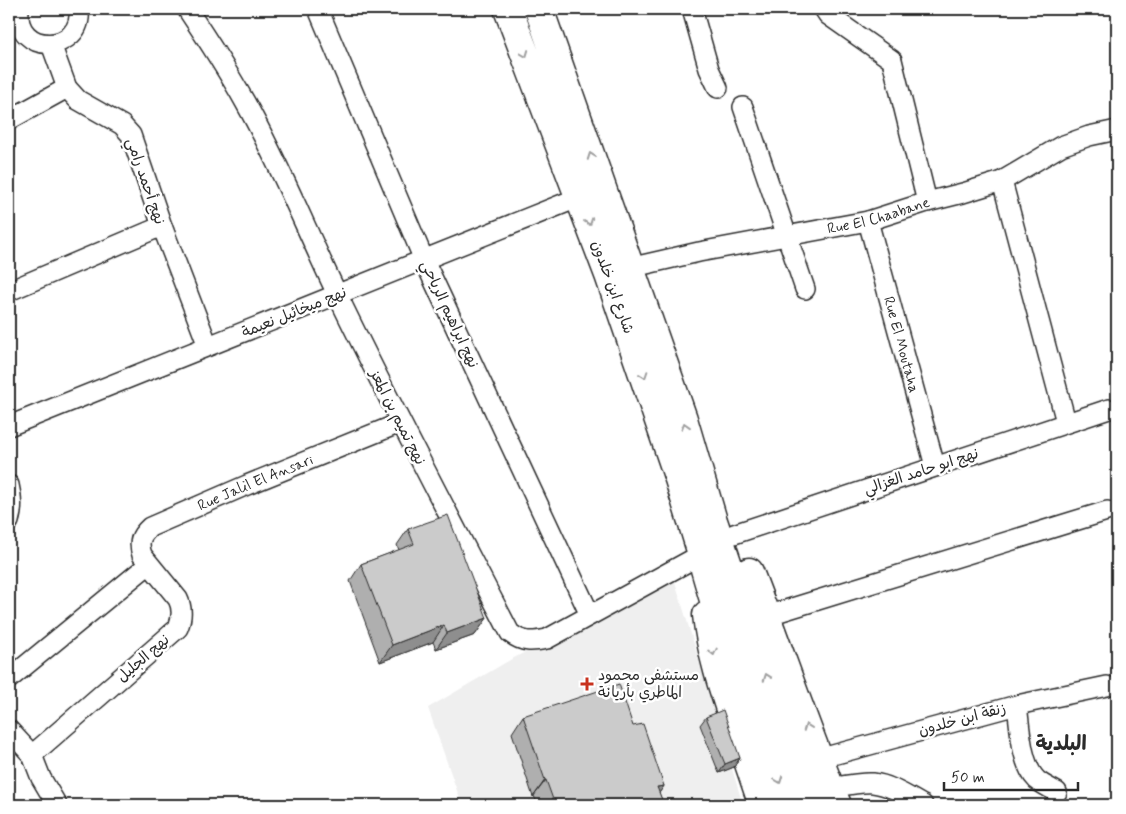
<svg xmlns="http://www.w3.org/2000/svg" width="1126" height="814" font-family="Mynerve,'Playpen Sans Arabic',sans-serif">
<rect width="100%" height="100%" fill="#fff"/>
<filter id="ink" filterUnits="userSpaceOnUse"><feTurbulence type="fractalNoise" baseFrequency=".02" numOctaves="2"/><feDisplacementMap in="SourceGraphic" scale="10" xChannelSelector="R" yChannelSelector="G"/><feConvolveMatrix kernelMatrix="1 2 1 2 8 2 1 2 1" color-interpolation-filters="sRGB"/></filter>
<g filter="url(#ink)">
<path fill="#efefef" d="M673,575L743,805H462L428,708L510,660Z"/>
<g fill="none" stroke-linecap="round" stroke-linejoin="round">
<g stroke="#2b2b2b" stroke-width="22">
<g id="street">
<path d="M19,9C14,56 84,54 79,9"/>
<path d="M187,9C207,39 227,70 245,102C280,164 307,232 338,296C393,410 452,521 510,633C523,643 532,642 547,639L702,554"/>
<path d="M318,9L424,260L590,615"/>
<path d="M692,9L709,69L718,88"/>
<path d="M824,9L828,15L892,60L927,202"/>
<path d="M51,44L67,88L78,100L122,125L131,135L162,226L208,346"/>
<path d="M743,107L805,289"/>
<path d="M9,120L67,88"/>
<path d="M1002,181L1066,422"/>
<path id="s1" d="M868,221L935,466"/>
<path id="s2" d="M629,268L699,252L868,221L927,202L963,193L1002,181L1061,146L1089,136L1117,130"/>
<path d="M9,291L162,226"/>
<path d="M9,426L580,197"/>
<path d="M9,485C12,497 13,509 9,521"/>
<path d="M734,534L1109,409"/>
<path d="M766,616L1107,511"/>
<path d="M9,679L148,565"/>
<path d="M1017,705C1020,726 1021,765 1037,780C1043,785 1050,788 1057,792"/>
<path id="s3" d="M9,730L32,755L178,628C182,618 183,609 178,599L142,555C138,542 140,536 150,527L247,485L400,423"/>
<path d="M32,755L41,778L57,805"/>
<path d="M818,759L1017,705L1107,686"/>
<path d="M830,788C842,786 861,782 873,783C891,785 908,797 923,805"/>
</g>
</g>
<g stroke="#2b2b2b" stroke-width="31">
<path id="highway" d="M508,9L609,275L679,479L702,554L705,569L714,600L771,759L789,805
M539,9L683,419L713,521L754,642L814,805
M749,572C779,649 805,728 837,805
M707,615C711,653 723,689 735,724C745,751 754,778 763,805"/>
</g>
<use href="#street" stroke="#fff" stroke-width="19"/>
<use href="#highway" stroke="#fff" stroke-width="28"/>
</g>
<path fill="#afafaf" stroke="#2b2b2b" d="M408,529L487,618L475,635L436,649L433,642L380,662L350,581L361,564L399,550L397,545Z
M523,716L633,726L664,786L659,793L664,805H538L534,796L533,797L512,733Z
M706,717L740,758L734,767L719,773L700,725Z"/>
<path fill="#8e8e8e" stroke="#2b2b2b" d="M487,618L475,635L436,649L447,633Z
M444,625L433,642L380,662L392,645Z
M740,758L734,767L719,773L725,764Z
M545,780H546L533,797Z
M664,786L653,802L657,787Z"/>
<path fill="#cbcbcb" stroke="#2b2b2b" d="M448,515L487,618L447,633L444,625L392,645L361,564L414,544L408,529Z
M619,684L633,726L643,724L664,786L657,787L664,805H555L546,780H545L523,716Z
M723,710L740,758L725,764L706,717Z"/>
<defs><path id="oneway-chevron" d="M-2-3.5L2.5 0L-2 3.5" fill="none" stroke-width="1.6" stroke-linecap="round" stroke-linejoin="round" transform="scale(1.25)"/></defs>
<g stroke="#a0a0a0">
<use href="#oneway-chevron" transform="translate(525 54) rotate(69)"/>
<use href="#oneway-chevron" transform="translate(591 156) rotate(-110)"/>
<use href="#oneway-chevron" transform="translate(589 222) rotate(70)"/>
<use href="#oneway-chevron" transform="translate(644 375) rotate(71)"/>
<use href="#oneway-chevron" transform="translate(685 426) rotate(-107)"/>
<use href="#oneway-chevron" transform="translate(713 652) rotate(77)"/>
<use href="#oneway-chevron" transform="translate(767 677) rotate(-110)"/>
<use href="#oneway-chevron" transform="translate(807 727) rotate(-110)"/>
<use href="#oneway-chevron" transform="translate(779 780) rotate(69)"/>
</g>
</g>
<path fill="#c8321e" stroke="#fff" stroke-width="2" d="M584.5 676.5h5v5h5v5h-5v5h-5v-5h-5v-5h5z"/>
<g text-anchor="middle" stroke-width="5" stroke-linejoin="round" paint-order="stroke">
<g font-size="15" fill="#2b2b2b" stroke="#fff">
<text transform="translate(146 181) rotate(71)" y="5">نهج أحمد رامي</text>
<text dy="5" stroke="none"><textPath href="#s2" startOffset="255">Rue El Chaabane</textPath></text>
<text transform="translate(613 287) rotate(70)" y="5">شارع ابن خلدون</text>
<text transform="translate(294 312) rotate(-22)" y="5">نهج ميخائيل نعيمة</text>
<text transform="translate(450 314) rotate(65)" y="5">نهج ابراهيم الرياحي</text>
<text dy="5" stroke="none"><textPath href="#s1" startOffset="128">Rue El Moutaha</textPath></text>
<text transform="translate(398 417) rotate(63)" y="5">نهج تميم بن المعز</text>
<text transform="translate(921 471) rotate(-18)" y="5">نهج ابو حامد الغزالي</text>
<text dy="5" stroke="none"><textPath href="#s3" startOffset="460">Rue Jalil El Ansari</textPath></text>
<text transform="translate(143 658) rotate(-41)" y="5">نهج الجليل</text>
<text transform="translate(962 719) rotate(-15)" y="5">زنقة ابن خلدون</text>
</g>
<g font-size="15" fill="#2b2b2b" stroke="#fff" text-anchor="start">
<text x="598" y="680">مستشفى محمود<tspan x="598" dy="17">الماطري بأريانة</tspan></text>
</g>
<g font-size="20" font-weight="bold" fill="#2b2b2b" stroke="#fff">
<text x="1061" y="750">البلدية</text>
</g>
</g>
<rect width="1126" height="814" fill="none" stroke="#fff" stroke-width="30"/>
<rect x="15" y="15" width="1096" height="784" fill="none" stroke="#2b2b2b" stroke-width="2" filter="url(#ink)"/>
<path d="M944 782v8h134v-8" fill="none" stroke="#2b2b2b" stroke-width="2.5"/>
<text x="951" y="782" font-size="15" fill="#2b2b2b" stroke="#ffffff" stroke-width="4" paint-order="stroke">50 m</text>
</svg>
